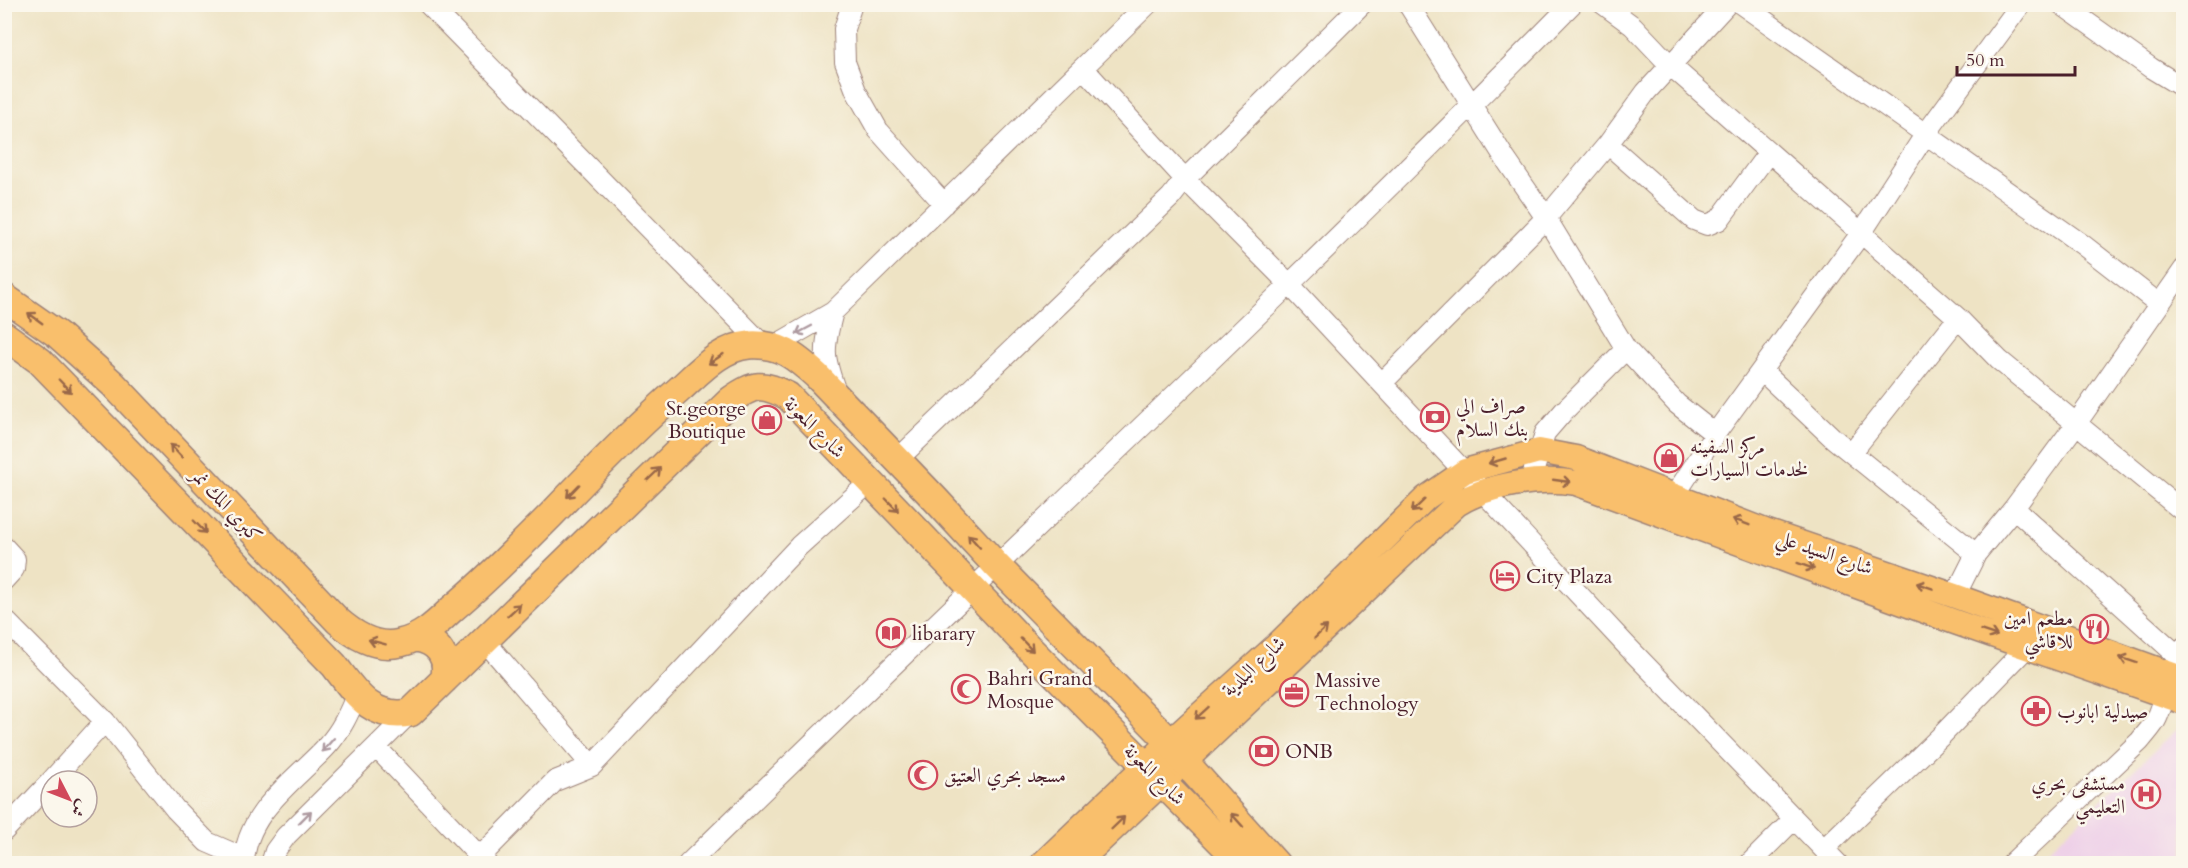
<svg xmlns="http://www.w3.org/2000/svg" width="2188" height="868" font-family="Cardo,Amiri,serif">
<rect width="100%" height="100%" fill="#fbf7ec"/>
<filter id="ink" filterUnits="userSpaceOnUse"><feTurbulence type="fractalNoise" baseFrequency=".0167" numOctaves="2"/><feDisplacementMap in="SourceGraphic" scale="12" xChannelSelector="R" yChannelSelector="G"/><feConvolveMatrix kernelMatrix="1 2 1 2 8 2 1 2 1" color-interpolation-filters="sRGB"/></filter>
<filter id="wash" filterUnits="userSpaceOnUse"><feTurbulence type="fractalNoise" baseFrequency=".008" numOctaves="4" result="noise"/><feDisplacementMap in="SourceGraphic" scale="24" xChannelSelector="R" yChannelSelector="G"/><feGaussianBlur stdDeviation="1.35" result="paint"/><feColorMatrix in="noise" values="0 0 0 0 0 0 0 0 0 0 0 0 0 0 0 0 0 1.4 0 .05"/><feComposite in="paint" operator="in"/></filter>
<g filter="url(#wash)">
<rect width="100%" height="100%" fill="#eee3c4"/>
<path fill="#eed0e8" d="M2183,724V863H2034Z"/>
</g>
<g filter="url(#ink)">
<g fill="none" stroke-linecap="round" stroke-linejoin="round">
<g stroke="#9c8178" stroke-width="22">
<path id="minor" d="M428,4L763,345
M852,4L844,29L845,62L856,91L878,130L944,204
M1408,4L1506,160L1546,218L1626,349L1677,404L1715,434
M1603,4L1633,26L1670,65L1958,318L1999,360L2184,512
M1741,4L2083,245L2159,304
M2061,4L2151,68L2184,88
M1083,68L1185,179L1290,285L1625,644L1838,864
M1608,144L1694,220L1707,225L1719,220L1769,152
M833,312C823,349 823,356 836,392
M774,346L833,312L1148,4
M1762,371L1834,439L1976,554
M1382,383L1546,218L1608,144L1646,92L1727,4
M1852,452L1958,318
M897,460L1171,197L1185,179L1362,4
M1531,480L1545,433L1564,411L1626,349
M1667,507L1715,434L1862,232L1925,135L2021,4
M2014,508L2177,655
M4,547L15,559L14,569L4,580
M1955,596L1976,554L2014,508L2076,424L2184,269
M4,619L105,721L175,809L207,842L244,858
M484,640L592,766
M376,747L480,857
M51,781L105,721
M4,831L51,781
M1824,849L1941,736L2028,646
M244,864C245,812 296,780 327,746C341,731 349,713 357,694
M271,864L275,851L286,836L410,713
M487,864L480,857L555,781L592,766L799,546L870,482
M688,864C982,576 1284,297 1572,4
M1749,864L1793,820
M2011,864L2140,741C2145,734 2153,727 2157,718C2168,695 2167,668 2184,647"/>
</g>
<g stroke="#9c8178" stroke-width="27">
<path id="major" d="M1042,864L1170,742L1275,647L1426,498L1465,471L1539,451L1576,458L1765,531L1955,596L2184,679
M1076,864L1457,504C1489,484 1540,477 1576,483L1955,622L2184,702"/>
</g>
<g stroke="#9c8178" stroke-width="30">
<path id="highway" d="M4,297L57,334L113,384L338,621C354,635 377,649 400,643C422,638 436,624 452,609C487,580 519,547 551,515C593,471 635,428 681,388C700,371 722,347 749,345C779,343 795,356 817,376L936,500L996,565L1170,742L1184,761L1276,864
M4,335L40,361L334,665C355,692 371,720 410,713L731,400C755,383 762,383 788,396L1030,649L1243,864
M415,638C438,640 450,658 444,680"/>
</g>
<use href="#minor" stroke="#fff" stroke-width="20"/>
<use href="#major" stroke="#f9bf6c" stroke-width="24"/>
<use href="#highway" stroke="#f9bf6c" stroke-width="27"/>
</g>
<defs><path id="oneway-shaft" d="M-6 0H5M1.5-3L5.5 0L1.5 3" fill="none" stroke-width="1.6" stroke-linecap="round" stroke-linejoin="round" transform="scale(1.5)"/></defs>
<g stroke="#996748">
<use href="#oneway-shaft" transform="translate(35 318) rotate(-144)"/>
<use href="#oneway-shaft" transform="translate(716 359) rotate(146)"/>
<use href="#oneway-shaft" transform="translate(65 386) rotate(46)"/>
<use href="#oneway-shaft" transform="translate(176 451) rotate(-133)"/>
<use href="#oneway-shaft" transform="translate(1497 461) rotate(164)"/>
<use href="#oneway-shaft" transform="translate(654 474) rotate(-44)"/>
<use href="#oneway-shaft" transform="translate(1562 481) rotate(8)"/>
<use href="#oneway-shaft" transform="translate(573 491) rotate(134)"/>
<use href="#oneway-shaft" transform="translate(892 505) rotate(46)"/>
<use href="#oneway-shaft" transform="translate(1418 506) rotate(136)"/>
<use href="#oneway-shaft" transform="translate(1741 522) rotate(-159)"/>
<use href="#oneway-shaft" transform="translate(200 527) rotate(46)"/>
<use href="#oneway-shaft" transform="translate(974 541) rotate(-132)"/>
<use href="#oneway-shaft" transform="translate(1806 566) rotate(20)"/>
<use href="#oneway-shaft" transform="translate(1925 586) rotate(-161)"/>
<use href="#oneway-shaft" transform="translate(514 610) rotate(-43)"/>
<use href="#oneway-shaft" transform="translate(1321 632) rotate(-44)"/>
<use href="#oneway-shaft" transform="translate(1989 633) rotate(19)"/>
<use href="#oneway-shaft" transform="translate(377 642) rotate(-165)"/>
<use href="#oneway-shaft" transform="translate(1027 645) rotate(46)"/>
<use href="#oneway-shaft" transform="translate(2128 660) rotate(-161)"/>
<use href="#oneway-shaft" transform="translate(1202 713) rotate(138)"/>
<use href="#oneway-shaft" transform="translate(1237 820) rotate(-132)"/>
<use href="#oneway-shaft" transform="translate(1118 823) rotate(-44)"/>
</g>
<g stroke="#ae9aa0">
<use href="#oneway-shaft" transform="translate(804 330) rotate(152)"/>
<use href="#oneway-shaft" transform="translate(328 745) rotate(131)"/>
<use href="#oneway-shaft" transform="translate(305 817) rotate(-45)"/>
</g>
</g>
<defs>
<g id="bank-ring" transform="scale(1.5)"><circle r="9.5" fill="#fbf7ec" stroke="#d1495b" stroke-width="1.5"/><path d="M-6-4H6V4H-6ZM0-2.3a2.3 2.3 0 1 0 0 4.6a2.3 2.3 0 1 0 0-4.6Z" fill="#d1495b"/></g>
<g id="shop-ring" transform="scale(1.5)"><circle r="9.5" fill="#fbf7ec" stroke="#d1495b" stroke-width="1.5"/><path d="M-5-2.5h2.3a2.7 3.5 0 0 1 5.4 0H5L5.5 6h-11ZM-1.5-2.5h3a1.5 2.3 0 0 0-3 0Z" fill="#d1495b"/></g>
<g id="hotel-ring" transform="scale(1.5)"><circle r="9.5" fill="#fbf7ec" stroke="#d1495b" stroke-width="1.5"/><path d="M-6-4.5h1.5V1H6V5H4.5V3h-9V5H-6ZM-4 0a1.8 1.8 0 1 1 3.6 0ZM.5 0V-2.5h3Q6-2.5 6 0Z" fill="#d1495b"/></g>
<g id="restaurant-ring" transform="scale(1.5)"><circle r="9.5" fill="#fbf7ec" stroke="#d1495b" stroke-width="1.5"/><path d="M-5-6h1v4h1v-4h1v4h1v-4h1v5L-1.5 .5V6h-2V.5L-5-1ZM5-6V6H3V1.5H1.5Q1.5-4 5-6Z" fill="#d1495b"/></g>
<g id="library-ring" transform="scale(1.5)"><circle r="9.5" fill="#fbf7ec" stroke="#d1495b" stroke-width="1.5"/><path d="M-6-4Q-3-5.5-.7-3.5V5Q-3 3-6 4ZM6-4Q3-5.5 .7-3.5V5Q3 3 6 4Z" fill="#d1495b"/></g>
<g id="mosque-ring" transform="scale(1.5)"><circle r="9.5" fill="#fbf7ec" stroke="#d1495b" stroke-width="1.5"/><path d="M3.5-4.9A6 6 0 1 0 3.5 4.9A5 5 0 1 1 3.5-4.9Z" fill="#d1495b"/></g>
<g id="office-ring" transform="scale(1.5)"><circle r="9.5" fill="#fbf7ec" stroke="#d1495b" stroke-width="1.5"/><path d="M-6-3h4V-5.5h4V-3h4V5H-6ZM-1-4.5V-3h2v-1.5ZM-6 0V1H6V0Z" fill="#d1495b"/></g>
<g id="pharmacy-ring" transform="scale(1.5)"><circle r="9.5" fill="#fbf7ec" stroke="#d1495b" stroke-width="1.5"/><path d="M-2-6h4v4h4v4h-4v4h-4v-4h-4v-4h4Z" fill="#d1495b"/></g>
<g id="hospital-ring" transform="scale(1.5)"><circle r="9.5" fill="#fbf7ec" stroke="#d1495b" stroke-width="1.5"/><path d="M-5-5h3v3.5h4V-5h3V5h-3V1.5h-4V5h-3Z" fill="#d1495b"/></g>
</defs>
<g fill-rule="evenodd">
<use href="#bank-ring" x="1435" y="417"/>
<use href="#shop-ring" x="767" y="420"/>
<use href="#shop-ring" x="1669" y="458"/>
<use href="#hotel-ring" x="1505" y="576"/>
<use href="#restaurant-ring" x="2094" y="629"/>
<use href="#library-ring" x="891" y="633"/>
<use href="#mosque-ring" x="966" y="689"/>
<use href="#office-ring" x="1294" y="692"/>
<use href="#pharmacy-ring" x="2036" y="711"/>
<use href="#bank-ring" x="1264" y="751"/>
<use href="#mosque-ring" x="923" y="775"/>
<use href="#hospital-ring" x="2146" y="794"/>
</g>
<g text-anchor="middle" stroke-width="5" stroke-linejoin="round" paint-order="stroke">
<g font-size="20" fill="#4a1f2b" stroke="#fbf7ec" text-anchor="start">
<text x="1456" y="413">صراف الي<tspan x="1456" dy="23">بنك السلام</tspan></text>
<text x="746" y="415" text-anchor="end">St.george<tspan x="746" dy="23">Boutique</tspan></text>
<text x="1690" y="453">مركز السفينه<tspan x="1690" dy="23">لخدمات السيارات</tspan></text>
<text x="1526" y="583">City Plaza</text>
<text x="2073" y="625" text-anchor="end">مطعم امين<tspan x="2073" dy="23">للاقاشي</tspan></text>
<text x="912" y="640">libarary</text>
<text x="987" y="685">Bahri Grand<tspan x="987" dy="23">Mosque</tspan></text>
<text x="1315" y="687">Massive<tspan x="1315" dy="23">Technology</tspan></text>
<text x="2057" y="718">صيدلية ابانوب</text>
<text x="1285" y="758">ONB</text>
<text x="944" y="782">مسجد بحري العتيق</text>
<text x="2125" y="790" text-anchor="end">مستشفى بحري<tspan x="2125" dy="23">التعليمي</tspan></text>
</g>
<g font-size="20" fill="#4a1f2b" stroke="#fbf7ec">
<text transform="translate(815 427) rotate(45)" y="7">شارع المعونة</text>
<text transform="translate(227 505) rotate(47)" y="7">كبري المك نمر</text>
<text transform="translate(1825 552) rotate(19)" y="7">شارع السيد علي</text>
<text transform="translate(1253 666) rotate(-43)" y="7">شارع البلدية</text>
<text transform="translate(1155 774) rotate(45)" y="7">شارع المعونة</text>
</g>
</g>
<rect width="2188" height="868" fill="none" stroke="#fbf7ec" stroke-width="24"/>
<g transform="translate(69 799) rotate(132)"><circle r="28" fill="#fbf7ec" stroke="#b4a19f" stroke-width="1.5"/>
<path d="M0-4.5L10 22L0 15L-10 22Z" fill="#d1495b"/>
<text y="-9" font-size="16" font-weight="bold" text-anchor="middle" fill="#4a1f2b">ش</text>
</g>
<path d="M1957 66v9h118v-9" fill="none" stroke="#4a1f2b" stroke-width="3"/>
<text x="1966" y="66" font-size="18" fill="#4a1f2b" stroke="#fbf7ec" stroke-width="4.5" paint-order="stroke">50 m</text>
</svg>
